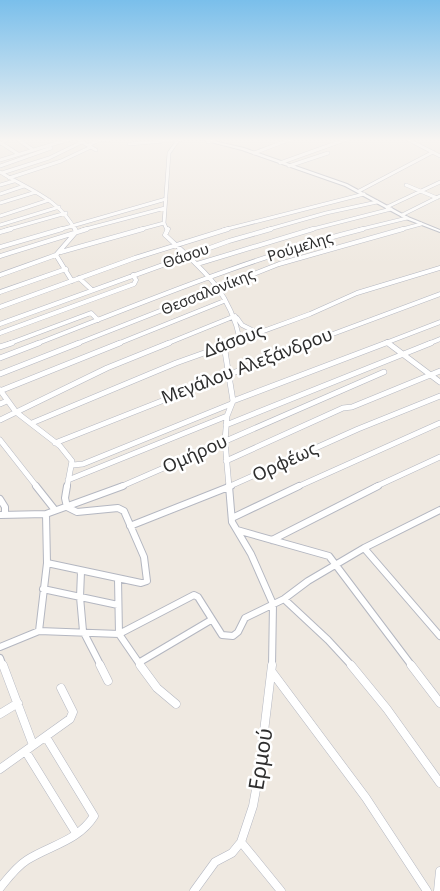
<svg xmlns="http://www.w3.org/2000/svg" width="440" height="891" font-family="'Noto Sans',sans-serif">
<rect width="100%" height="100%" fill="#efe9e1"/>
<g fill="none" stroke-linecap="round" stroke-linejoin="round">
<g stroke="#b4b7c1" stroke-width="4">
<path id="minor-far4" d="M17,139L33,150
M77,139L96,150
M407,139L440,156
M208,142L216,139
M1,143L18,154
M129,144L186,139
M89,145L99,140L113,139
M254,153L291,139
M0,160L70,139
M280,163L347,139
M0,166L51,148
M289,166L328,153
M0,172C27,189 60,199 75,230
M2,173L49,158L82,142
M9,178L61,161L91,147
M0,185L14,181
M406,185L437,198
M359,191L433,152
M0,194L24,186
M0,203L36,192
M387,207L440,182
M402,215L440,196
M0,216L49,200
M0,225L59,207
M6,230L66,213
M58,230L166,199
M82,230L165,208
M138,230L164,223
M167,230L164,223L169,153L179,139
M223,230L364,194
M266,230L326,213L377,202
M309,230L391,209
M358,230L407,218
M399,230L421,224"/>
</g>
<g stroke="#b4b7c1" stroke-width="5">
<path id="minor-far3" d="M168,229L165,235C202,269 229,289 240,340
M0,232L11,229
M0,247L62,229
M61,252L143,229
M56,255L72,281
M0,256L87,229
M197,264L313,229
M0,275L56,255L76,232L75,229
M79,278L92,290
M0,292L66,269
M0,307L135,258L228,229
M237,318L242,325L258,333
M0,324L229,241L271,229
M0,333L134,284L136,280L133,275
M387,342L390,344
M8,344L91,313L98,320
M36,344C144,302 251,257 363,229
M76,344L279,264L403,229
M117,344L224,301
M166,344L235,316
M228,344L310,314L357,293L440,268
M306,344L440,294
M383,344L440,322
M428,344L440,339"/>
</g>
<g stroke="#b4b7c1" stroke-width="6">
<path id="minor-far2" d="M388,343L440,382
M224,345L233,401L227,416L225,441L229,487
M0,347L12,343
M0,358L39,343
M0,374L79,343
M0,390L16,412L60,446L72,461L67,487
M0,391L120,343
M233,401L386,343
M0,404L7,401
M0,420L107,368L169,343
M32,423L176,363L232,343
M226,425L431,343
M0,440L37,487
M55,443L309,343
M226,461L343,408L352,407L440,371
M73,465L83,464L231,404
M68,480L227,416
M120,487L384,372
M228,487L358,429L440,396
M297,487L440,423
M375,487L440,457"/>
</g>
<g stroke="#b4b7c1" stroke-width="8">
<path id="minor-far1" d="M36,486L55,510
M229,486L232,522L251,554L273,604L272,666
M0,499L5,507V515
M0,515L46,514L123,486
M232,518L299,486
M130,526L231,486
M237,530L329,556L412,666
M272,540L378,486
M364,548L440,636
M47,563L141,583L147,581L144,557L124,511L118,508L77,512L67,507L65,498L67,486
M81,572L80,597L83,631L101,666
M118,579L119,634L141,666
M43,589L118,605
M284,599L328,640L352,666
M39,631L47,563L46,514
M0,647L39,631L119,634L194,595L198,597L222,635L233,636L238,632L245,618L284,599L308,581L364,548L440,510
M0,658L3,666
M140,662L211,620"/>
</g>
<g stroke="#b4b7c1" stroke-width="9">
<path id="minor" d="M3,665L33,745
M100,665L108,681
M140,665L157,688L176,704
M351,665L387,709L440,783
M411,665L440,703
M272,672L366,798L427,891
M0,714L18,703
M26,752L76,833
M0,769L70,719L73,712L61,688
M241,842L281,891
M0,888C8,878 16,867 27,860C51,845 78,841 94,816L46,737
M194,891L215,862L232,853L241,842L253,806L259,773L272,665
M438,891L440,871"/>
</g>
<g stroke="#b4b7c1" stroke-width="2">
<path id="tertiary" d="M6,139H10L0,145V143Z
M199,139H205L244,148L347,184L408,217L440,230V232L406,219L345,186L242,150Z"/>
</g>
<use href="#minor-far4" stroke="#fff" stroke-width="3"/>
<use href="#minor-far3" stroke="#fff" stroke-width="4"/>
<use href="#minor-far2" stroke="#fff" stroke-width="5"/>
<use href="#minor-far1" stroke="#fff" stroke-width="6"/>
<use href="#minor" stroke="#fff" stroke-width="8"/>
<use href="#tertiary" fill="#fff" fill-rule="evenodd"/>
</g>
<linearGradient id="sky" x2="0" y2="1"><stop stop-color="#7abfeb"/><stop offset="0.53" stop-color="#f8f5f2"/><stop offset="1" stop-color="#f8f5f2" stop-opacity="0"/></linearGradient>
<rect width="440" height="264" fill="url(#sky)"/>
<g text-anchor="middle" stroke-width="5" stroke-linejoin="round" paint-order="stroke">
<g font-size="15" fill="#2e2e2e" stroke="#fff">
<text transform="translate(300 247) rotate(-17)" y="5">Ρούμελης</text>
<text transform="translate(186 256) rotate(-19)" y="5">Θάσου</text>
<text transform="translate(208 292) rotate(-22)" y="5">Θεσσαλονίκης</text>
</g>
<g font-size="18" fill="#2e2e2e" stroke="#fff">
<text transform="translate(234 341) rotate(-20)" y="6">Δάσους</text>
<text transform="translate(247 366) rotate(-21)" y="6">Μεγάλου Αλεξάνδρου</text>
<text transform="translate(195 454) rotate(-24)" y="6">Ομήρου</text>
<text transform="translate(285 462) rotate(-25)" y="6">Ορφέως</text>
</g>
<g font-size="21" fill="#2e2e2e" stroke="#fff">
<text transform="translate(261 759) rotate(-81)" y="7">Ερμού</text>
</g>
</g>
</svg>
